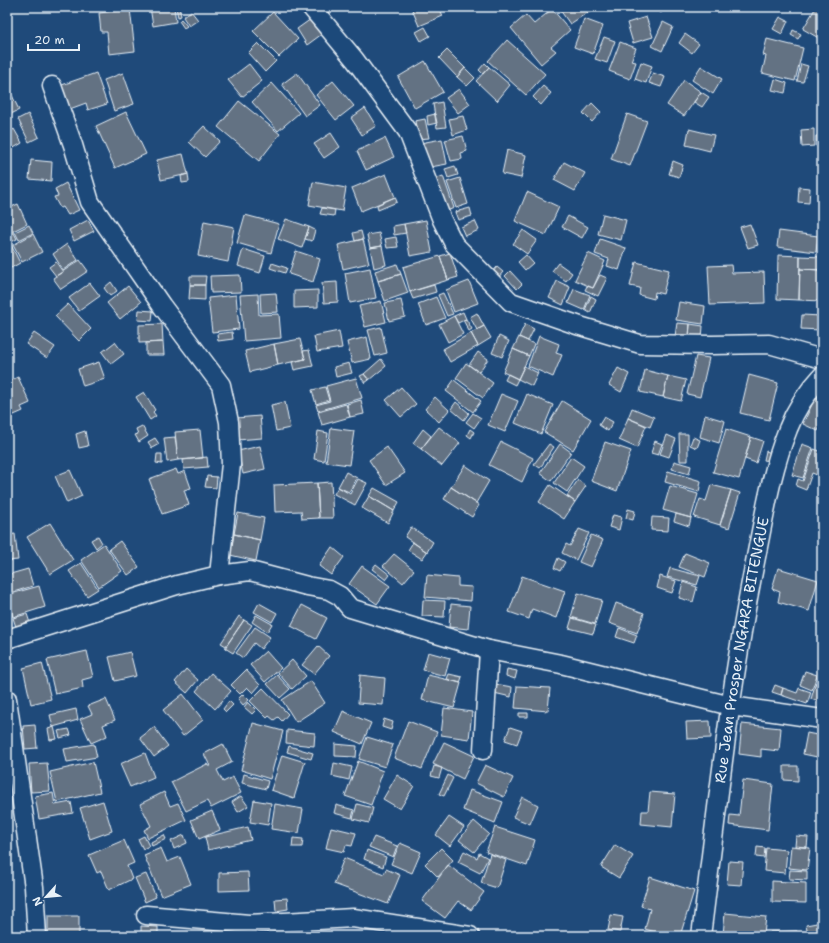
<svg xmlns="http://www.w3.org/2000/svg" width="829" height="943" font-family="'Shantell Sans',sans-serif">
<rect width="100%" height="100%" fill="#1f4a7a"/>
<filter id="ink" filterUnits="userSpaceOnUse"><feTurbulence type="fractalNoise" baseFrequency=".025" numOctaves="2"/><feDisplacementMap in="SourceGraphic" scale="8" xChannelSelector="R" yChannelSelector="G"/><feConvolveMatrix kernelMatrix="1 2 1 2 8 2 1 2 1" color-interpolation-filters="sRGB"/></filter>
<g filter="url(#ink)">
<path fill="#647283" stroke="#e8f1f8" d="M150,7H174L176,22L153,26Z
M176,7H179L181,16L178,17Z
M411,7H439L443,16L419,26Z
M565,7H592L593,9L570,24L560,10Z
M654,7H666L661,13Z
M816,7H822V40L803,29Z
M130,9L135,51L109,54L107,32H101L99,13Z
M552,9L570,30L551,47L556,51L541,64L511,28L526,15L534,24Z
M191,11L198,20L189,26L183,17Z
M273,12L298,39L279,57L253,31Z
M646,17L653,37L633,43L627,23Z
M780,17L788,21L782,34L773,29Z
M181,19L187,26L184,28L179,21Z
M311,19L322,34L307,45L297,29Z
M584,19L603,26L593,54L574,47Z
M663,22L673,27L662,51L652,46Z
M425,27L430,36L421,41L416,32Z
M793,30L801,34L798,39L791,35Z
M685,34L699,44L692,53L679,43Z
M604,37L615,41L607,63L595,59Z
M767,39L803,48L795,81L762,73L766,56L763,55Z
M507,40L545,74L526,95L488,61Z
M620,42L636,48L631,61L636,62L630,79L609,71Z
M258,43L276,61L265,72L248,53Z
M447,50L465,68L457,77L439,58Z
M425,61L443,92L415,108L398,77Z
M641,62L652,66L646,83L635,79Z
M485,63L489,67L483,74L479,70Z
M249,64L262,81L242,97L228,80Z
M801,64L808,66L803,82L797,81Z
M701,66L722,79L713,94L692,80Z
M489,67L510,85L497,101L476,81Z
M465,68L475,78L467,86L457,77Z
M96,73L107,104L88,110L86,103L67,110L59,86Z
M123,73L134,104L114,111L104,80Z
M297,73L320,105L305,116L282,84Z
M653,73L665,77L661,87L649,83Z
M775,79L787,83L785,93L772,90Z
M684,80L701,92L684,116L667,105Z
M333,81L354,106L336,120L316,95Z
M272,83L299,113L278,131L252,102Z
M543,86L551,93L541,105L533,97Z
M459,89L470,104L458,113L446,98Z
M10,91L19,110L7,116V93Z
M701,92L709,97L702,107L694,102Z
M239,101L280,134L259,161L218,127Z
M442,102L446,127L437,128L433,104Z
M592,103L601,112L592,122L583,113Z
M365,108L376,126L362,135L351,118Z
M126,112L146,154L115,168L96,126Z
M28,114L39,137L29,142L18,119Z
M435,114L437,123L428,125L427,116Z
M627,114L647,121L630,166L611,159Z
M463,116L467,130L453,135L449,119Z
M425,119L429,138L418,139L415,121Z
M204,126L220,141L205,157L189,142Z
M14,129L22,143L7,152V134Z
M689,129L714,135L710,151L686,145Z
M814,129V146L802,147L801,130Z
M331,133L340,147L324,158L314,144Z
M463,136L467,151L461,153L462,159L451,161L445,140Z
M816,136H820L821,146H816Z
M385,138L394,157L366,170L357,151Z
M442,139L447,164L425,168L420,143Z
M507,150L526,155L521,178L502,174Z
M183,154L188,174L161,180L157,160Z
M31,160L52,162L51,181L29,179Z
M673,161L683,165L679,177L669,174Z
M564,162L585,173L575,191L554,180Z
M455,166L458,175L448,178L445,169Z
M188,174L189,182L182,183L181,176Z
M386,174L395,197L361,211L352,188Z
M443,176L454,208L447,211L435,179Z
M460,178L468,204L456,208L447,182Z
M313,182L346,188L342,211L309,205Z
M66,183L79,210L68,215L63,207L60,208L54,197L58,196L55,189Z
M799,187L810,188L809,203L798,202Z
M527,192L559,207L546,235L515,221Z
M395,197L397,202L378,210L377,205Z
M18,204L27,224L13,231L17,239L7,244V209Z
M322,208L335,210L334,216L320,214Z
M470,208L472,216L458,220L455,212Z
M603,214L626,220L621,240L598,234Z
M245,215L279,224L271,253L237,243Z
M568,216L588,227L582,238L562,227Z
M286,219L309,227L302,248L278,239Z
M88,220L94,231L74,241L69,230Z
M426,220L432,252L410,256L404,224Z
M204,221L234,227L228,262L198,256Z
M475,221L479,230L465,236L461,227Z
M404,224L406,233L394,235L393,226Z
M750,224L758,245L748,248L740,227Z
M29,225L33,233L19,240L15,232Z
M309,227L315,230L312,241L305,239Z
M523,230L537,240L527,254L513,244Z
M361,231L363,239L355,241L353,233Z
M779,231L818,236L816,252L777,247Z
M379,233L382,246L370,248L367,235Z
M33,234L42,252L22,262L13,245Z
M396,237L398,247L387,248L385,239Z
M363,239L369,263L343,269L338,245Z
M600,239L626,248L619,270L607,266L609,259L595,254Z
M67,244L78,260L63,270L53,254Z
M11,245L20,263L9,269L7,265V247Z
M382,246L386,265L374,268L370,248Z
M243,249L265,256L260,273L238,266Z
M296,251L320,259L313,282L289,274Z
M450,253L458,277L448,280L440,256Z
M588,253L605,261L593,288L575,280Z
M526,255L533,263L525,270L518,262Z
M778,255L800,256L799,300L777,299Z
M440,256L448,280L410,292L403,267Z
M800,256L822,257V270L800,269Z
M80,260L88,271L61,289L53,278Z
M56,262L63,272L56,276L49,267Z
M636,262L669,270L663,294L655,292L654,299L639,295L640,288L630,286Z
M272,263L287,268L285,273L270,268Z
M558,263L572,273L566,281L552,271Z
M397,264L401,274L378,281L375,271Z
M731,265L732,273L764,272L765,303L710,305L708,266Z
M497,267L503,272L496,280L490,275Z
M370,268L376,298L350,303L345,273Z
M800,269L822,270V301L799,300Z
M510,271L522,284L517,289L505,276Z
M401,274L408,293L385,301L378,281Z
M240,275L241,292L211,293L210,276Z
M600,275L607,278L598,296L585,290L587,286L593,288Z
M190,276H206L205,285H190Z
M469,281L478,303L454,312L446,290Z
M557,281L570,287L563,305L549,298Z
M111,282L117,291L110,296L104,288Z
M337,282L338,302L324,303L322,283Z
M90,283L100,296L79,311L69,298Z
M190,285H205V300L189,299Z
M434,285L436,292L413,299L410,292Z
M128,286L141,302L120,319L107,303Z
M574,289L590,295L584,310L568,303Z
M318,290V307L294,308V291Z
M276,293L278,312L261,313L260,294Z
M443,293L453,314L447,316L438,295Z
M258,294L259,315L279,314L281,338L244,341L240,295Z
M236,295L239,329L212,332L208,298Z
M591,296L596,299L590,313L585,310Z
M436,297L445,318L426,325L418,304Z
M401,300L405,317L389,321L385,303Z
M381,301L386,322L365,327L359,306Z
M679,302L705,306L703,324L676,320Z
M68,304L91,329L79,341L55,316Z
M139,310L153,311L152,321L138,320Z
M463,312L466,319L458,323L454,316Z
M477,313L484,326L477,330L470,317Z
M802,315L821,316L820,330L801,329Z
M454,316L463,334L448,342L439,324Z
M466,319L472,329L469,331L463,320Z
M677,323L690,324L689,337L675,336Z
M162,324L163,342L139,343V325Z
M525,324L534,329L528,341L519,337Z
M690,324L703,326L702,339L689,337Z
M484,326L491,338L478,346L471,333Z
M381,327L387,353L375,356L368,330Z
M339,331L342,348L317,352L314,336Z
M232,332L233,339L218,341L217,334Z
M34,333L55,347L47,358L26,344Z
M471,333L478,346L450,362L443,349Z
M499,336L509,341L502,357L492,353Z
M539,336L559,344L556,353L562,355L553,377L528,366Z
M367,337L371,359L352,363L347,342Z
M519,337L534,344L529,356L513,349Z
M300,339L305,359L278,365L274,344Z
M115,342L124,354L111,364L102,352Z
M163,342L164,355H146V343Z
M274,344L278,365L250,372L245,351Z
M513,349L529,356L518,379L503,372Z
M309,350L313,366L294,370L292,362L305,359L303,351Z
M478,352L488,359L479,372L469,365Z
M696,356L709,358L700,397L687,394Z
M381,359L386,366L369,380L364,374Z
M99,362L105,379L83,386L78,369Z
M349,363L352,373L336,377L334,367Z
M466,363L493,383L483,398L456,378Z
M524,366L538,373L532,386L518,379Z
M618,368L629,374L621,392L609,385Z
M645,370L668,376L663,397L640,392Z
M364,374L369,380L365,383L360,376Z
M508,374L518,379L515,385L505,380Z
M749,375L778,383L769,420L740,413Z
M668,376L686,380L681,401L663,397Z
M18,377L30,403L21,407L23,411L7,418V382Z
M356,378L362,398L318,411L316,405L330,401L326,386Z
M454,380L481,401L473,412L446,391Z
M325,387L329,400L316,404L312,390Z
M401,387L416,404L401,417L386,400Z
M144,392L155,410L153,412L156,416L150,420L136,397Z
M501,394L518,401L505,432L488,425Z
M527,394L553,405L541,434L515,423Z
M435,397L449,410L439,422L425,409Z
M815,398L822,401V422L818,431L803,424Z
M361,400L364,414L350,417L347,404Z
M562,401L591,419L573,450L544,432Z
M285,402L290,428L276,431L271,405Z
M456,402L469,413L464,420L451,409Z
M346,404L350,417L322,425L318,412Z
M632,408L654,417L650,427L628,418Z
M473,413L481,418L474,428L466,422Z
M705,415L725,421L719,443L700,437Z
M260,416L262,438L237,440L236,418Z
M604,417L613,422L608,431L599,425Z
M628,418L646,426L637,448L619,440Z
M142,426L148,436L139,442L135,435L138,434L136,429Z
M439,427L460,443L442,466L421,449Z
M331,428L354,431L349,465L326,462Z
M423,429L431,436L421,449L413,443Z
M470,429L474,432L471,438L467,435Z
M726,429L751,437L739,479L713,472Z
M200,430L203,458L178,460L175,432Z
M85,431L88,446L79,448L76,434Z
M318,431L328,433L324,461L314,459Z
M679,434H688V461H680Z
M667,435L676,439L669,457L660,454Z
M175,437L178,460L167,462L164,438Z
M693,437L700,440L697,448L690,445Z
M751,437L763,441L756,463L745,459Z
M155,438L159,444L152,448L148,442Z
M655,441L662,444L658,455L651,453Z
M501,442L533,458L522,482L489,465Z
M605,442L631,451L617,491L591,481Z
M549,444L554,447L540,468L534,464Z
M560,444L571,452L551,481L540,473Z
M802,444L813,448L803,478L792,475Z
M260,446L265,469L243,474L238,451Z
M387,447L405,473L386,485L369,460Z
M814,449L822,452V477L812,473L806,490L796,486L798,479L803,481Z
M766,451L771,453L769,461L764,460Z
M157,454H162V464L156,463Z
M207,457L208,467L184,469L183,460Z
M571,457L584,466L567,492L554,483Z
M674,461L691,466L689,474L672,469Z
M465,465L489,481L476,503L451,487Z
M176,469L178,474L185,471L191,488L184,490L189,505L162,514L149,479Z
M70,470L82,496L67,503L55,476Z
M668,471L701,481L699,492L665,482Z
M346,472L357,478L349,492L338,487Z
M207,476L217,477L216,488L205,487Z
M358,479L367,483L355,505L334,494L338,487L350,494Z
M578,480L586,486L575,502L567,496Z
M331,482L333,518H319L317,483Z
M317,483L319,518L302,519L301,511L275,512L274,485Z
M550,485L575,502L564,519L539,502Z
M711,485L731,490L720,525L694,517L700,499L706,501Z
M670,486L698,494L691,518L663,510Z
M451,487L479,505L472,517L444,499Z
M374,488L399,502L394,511L369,496Z
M731,490L740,493L729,528L720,525Z
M369,496L394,511L388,523L362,508Z
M628,509L635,511L633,520L626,518Z
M238,513L264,518L260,540L234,534Z
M676,514L691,518L689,526L674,521Z
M613,515L622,517L619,530L609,527Z
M652,517L669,518L668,531L651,530Z
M822,521V549H820Z
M50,523L73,560L50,574L27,537Z
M411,527L433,542L427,552L405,537Z
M579,529L589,533L576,560L562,553L566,544L570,546Z
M15,534L18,560L7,561V535Z
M234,534L260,540L256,561L230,555Z
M591,535L603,540L591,567L579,562Z
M98,536L102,543L96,548L91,540Z
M120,541L139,567L128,575L109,549Z
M413,542L427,552L422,559L408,550Z
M104,544L122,571L99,587L81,560Z
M332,547L344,557L331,575L319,566Z
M685,553L710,563L705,577L679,567Z
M394,554L414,570L403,583L383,566Z
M558,558L565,562L560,571L554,568Z
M81,563L98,589L87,596L69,571Z
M376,564L390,575L386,580L372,569Z
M362,566L390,586L377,604L349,584Z
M670,568L700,576L697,585L667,577Z
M778,568L818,580L809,611L778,602L780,592L772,589Z
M28,569L33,586L7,594V575Z
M427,575L458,578V586L472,587L471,601L425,597Z
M522,576L565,591L556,618L532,609L529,619L509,612Z
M660,576L676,581L672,593L657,588Z
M683,582L697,587L693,602L679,598Z
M39,586L45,607L13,617L7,595Z
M578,593L602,600L595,624L571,617Z
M423,600L445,601L444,617L422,616Z
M259,603L277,613L272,622L254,612Z
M616,603L644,613L637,633L609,623Z
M451,604L470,606L468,629L449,627Z
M302,605L327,618L316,639L291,626Z
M27,614L30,623L16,627L13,618Z
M256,615L272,624L267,632L252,622Z
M239,616L244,620L226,646L221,643Z
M572,618L596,625L593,634L569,628Z
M244,620L252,625L233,653L225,648Z
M255,627L270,637L261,649L254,643L243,658L236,653Z
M619,628L637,635L634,643L616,637Z
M318,646L329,656L314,674L302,665Z
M87,651L93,677L82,680L83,688L55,694L47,660Z
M266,651L281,668L265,682L250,665Z
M130,652L136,676L115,681L109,657Z
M428,652L450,658L445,676L423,670Z
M821,655H822V684L818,683Z
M292,660L306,676L292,689L278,673Z
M42,663L51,699L31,704L23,668Z
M186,669L198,680L187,693L175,682Z
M507,669L517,671L515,679L506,676Z
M246,670L260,685L253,693L247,687L240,694L231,685Z
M805,671L817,675L812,690L800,685Z
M211,673L231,691L215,709L196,691Z
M449,674L462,677L460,683L447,679Z
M277,675L290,689L280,698L267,684Z
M360,675L385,678L383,705L358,703Z
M428,675L461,683L454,708L422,700Z
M311,681L325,703L296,722L282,700Z
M816,682L822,684V703L811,699Z
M495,684L512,687L511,697L494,693Z
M775,685L783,688L781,695L772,692Z
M517,686L550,688L548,711L515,708Z
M263,688L288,714L282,721L278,717L274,720L269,716L267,718L250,701Z
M783,688L797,693L799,688L811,692L807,704L781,695Z
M183,694L203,720L183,736L163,710Z
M243,694L249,700L243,705L238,699Z
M106,699L115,720L103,725L107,736L91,743L80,719L92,714L88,706Z
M229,701L233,705L226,712L223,709Z
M248,702L256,710L252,714L244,707Z
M444,708L472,712L469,739L441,735Z
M76,709L78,720L53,727L50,715Z
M343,711L371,723L362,744L334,732Z
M519,713H528V717H519Z
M384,719L393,722L391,730L382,727Z
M408,721L437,732L422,769L394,758Z
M710,721L711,738L687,739L686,722Z
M253,723L283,731L270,779L241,770Z
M742,724L781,728L779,751L761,749V757L739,754Z
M35,725L37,748L25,749L23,726Z
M54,727L57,739L50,740L48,729Z
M154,727L168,746L154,757L140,738Z
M510,727L522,731L517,744L505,740Z
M69,729L71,735L60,738L58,731Z
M287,730L315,733L314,746L286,743Z
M807,733L822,736V758L803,754Z
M367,737L393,745L385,767L359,759Z
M444,742L474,756L463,779L433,764Z
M94,744L97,757L67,762L64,749Z
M223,744L232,762L217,770L223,782L233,777L241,793L211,808L207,801L186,811L171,782L207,764L208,766H210L204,754Z
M335,744L357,746L356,757L335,756Z
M289,746L313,753L311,759L287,752Z
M145,753L154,777L130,787L120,764Z
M282,755L305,762L294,798L271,790Z
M358,761L383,771L371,805L345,796Z
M93,762L100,792L57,802L50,772Z
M47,763L50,791L31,792L29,764Z
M334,763L352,767L349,780L332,776Z
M485,765L513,778L504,797L476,783Z
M434,766L442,768L439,778L431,776Z
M784,766H798V781L784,780Z
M244,774L268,781L266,789L242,783Z
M397,775L414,786L400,809L383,799Z
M448,775L453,778L444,796L439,794Z
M743,780L773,784L768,830L729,825L730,815L739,816Z
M470,790L503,802L495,823L463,810Z
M164,792L170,806L178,803L186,820L148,838L144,830L151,826L140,804Z
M650,792L675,794L672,827L641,824L642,811H648Z
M53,793L55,805L71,802L73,813L39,819L35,796Z
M241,796L248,806L238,812L232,802Z
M522,797L538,805L530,824L513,817Z
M254,800L271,803L268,825L250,822Z
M103,801L112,831L90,839L80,808Z
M275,804L303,809L299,833L271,829Z
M357,804L373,808L369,823L353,819Z
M336,805L354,810L352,818L334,813Z
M212,811L220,830L199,839L191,820Z
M449,817L464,827L450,846L436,835Z
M474,821L489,834L474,852L459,840Z
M248,827L251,840L208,850L205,837Z
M331,827L356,833L352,846L346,845L344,852L326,848Z
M495,827L535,840L527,866L486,852Z
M164,835L166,839L152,846L151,842Z
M184,835L187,843L174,849L171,841Z
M144,836L149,846L143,849L138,839Z
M796,836L808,837L807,847L795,846Z
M374,837L397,846L393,857L369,847Z
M293,838L303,839L302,847H292Z
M124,840L134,863L127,866L132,879L109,890L101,871L97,873L89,855Z
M400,843L421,852L412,873L391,864Z
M615,845L633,856L619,878L601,867Z
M791,846L810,848L807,870L789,868Z
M757,847L765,848L764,858L756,857Z
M161,848L167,862L180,857L191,884L161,896L144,855Z
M441,848L453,860L438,877L425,864Z
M766,848L787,850L785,873L764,871Z
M367,850L386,857L383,867L364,859Z
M464,851L477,858L479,853L488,858L480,873L458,862Z
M821,852H822V879H821Z
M490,854L506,860L497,888L481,883Z
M344,858L384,874L386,869L400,875L388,904L334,884Z
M729,861L743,862L741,885L727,884Z
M448,865L484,892L471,910L458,901L445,918L422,901Z
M790,870L807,871V880L789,879Z
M248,872L249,890L219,891V873Z
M146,874L156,897L145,902L135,878Z
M650,877L694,891L680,936H669L645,929L650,909L641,906Z
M772,881L806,883V903L772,902Z
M287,898L288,909L276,911L275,899Z
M725,913L766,917L764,934L758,933L757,936H713V934L723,935Z
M611,915L623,917L620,932L608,930Z
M48,916H79V936H48Z
M822,922V936H808L806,925Z
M141,926L158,927V936H141Z
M797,931V936H770V932Z"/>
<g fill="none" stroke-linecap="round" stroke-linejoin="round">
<g stroke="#e8f1f8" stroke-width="21">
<g id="street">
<path d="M311,7L355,60L408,132L442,220L454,244L511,302L580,326L640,344L712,345L769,344L822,359"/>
<path d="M52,86L73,145L90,202L162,306L221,385L229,422L231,464L219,575"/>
<path d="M7,639L177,585L219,575L250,571L307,586L329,590L340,596L350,608L489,650L561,664L731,706L822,719"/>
<path d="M7,699L34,887L37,936"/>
<path d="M483,750L489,650"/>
<path d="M146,915L249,924L353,918L470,936"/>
<path id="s1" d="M701,936C717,811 730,685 755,562C764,518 771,471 788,429C795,410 808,391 822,376"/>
</g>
</g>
<use href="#street" stroke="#1f4a7a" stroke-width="18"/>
</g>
</g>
<g text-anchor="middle" stroke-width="3" stroke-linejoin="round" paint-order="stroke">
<g font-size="15" fill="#e8f1f8" stroke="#1f4a7a">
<text dy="5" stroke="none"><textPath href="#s1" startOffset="289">Rue Jean Prosper NGARA BITENGUE</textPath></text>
</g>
</g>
<rect width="829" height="943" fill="none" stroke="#1f4a7a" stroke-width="24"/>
<rect x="12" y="12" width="805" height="919" fill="none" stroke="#e8f1f8" stroke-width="1.5" filter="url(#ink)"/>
<g transform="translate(46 897) rotate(243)" stroke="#1f4a7a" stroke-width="3" paint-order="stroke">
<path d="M0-3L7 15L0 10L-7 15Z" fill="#e8f1f8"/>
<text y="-6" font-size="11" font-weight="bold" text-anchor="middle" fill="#e8f1f8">N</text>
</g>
<path d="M28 44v6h51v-6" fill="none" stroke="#e8f1f8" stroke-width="2"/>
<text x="34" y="44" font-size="12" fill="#e8f1f8" stroke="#1f4a7a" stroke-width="3" paint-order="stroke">20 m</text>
</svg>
